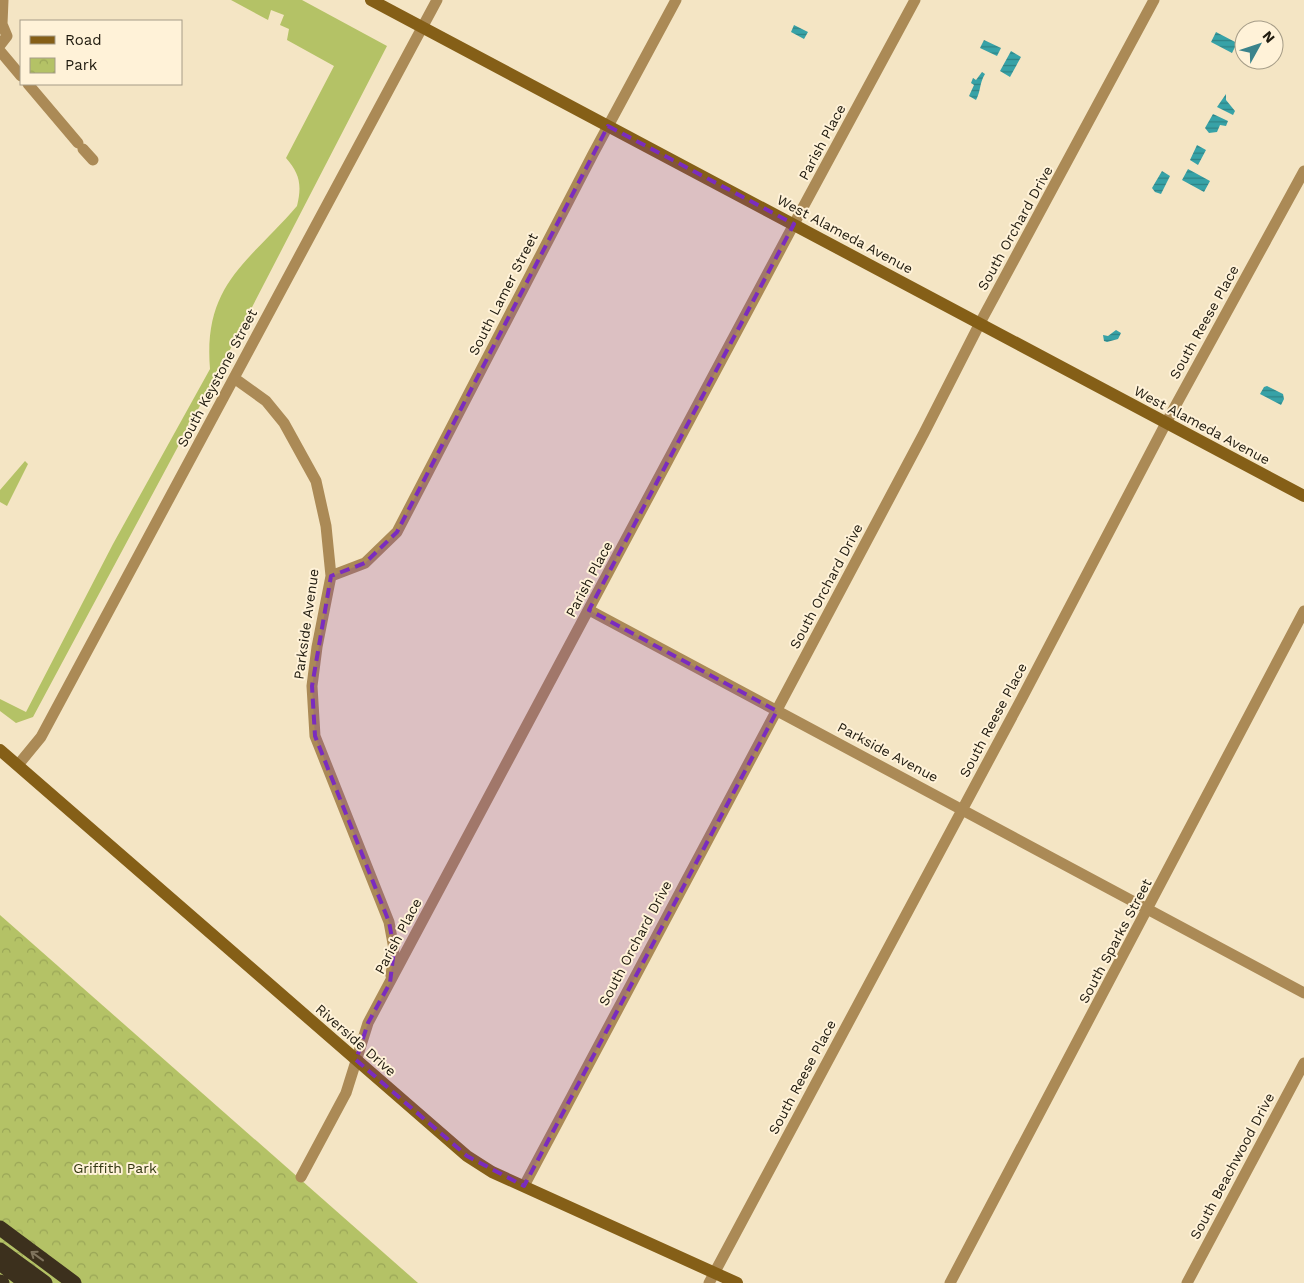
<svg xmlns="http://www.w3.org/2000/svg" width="1304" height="1283" font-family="'Work Sans',sans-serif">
<defs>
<pattern id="park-crowns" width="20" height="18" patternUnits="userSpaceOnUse" patternTransform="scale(1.25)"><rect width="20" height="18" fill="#b4c266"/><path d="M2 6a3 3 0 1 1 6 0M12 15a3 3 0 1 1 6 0" fill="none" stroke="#9aa657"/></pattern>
<pattern id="water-rules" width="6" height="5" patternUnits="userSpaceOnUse" patternTransform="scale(1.25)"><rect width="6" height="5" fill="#37a2a7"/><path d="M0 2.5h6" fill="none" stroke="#2e8386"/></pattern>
</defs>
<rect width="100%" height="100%" fill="#f4e5c4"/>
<path fill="#b4c266" d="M231,0H302L387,46L233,344L33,717L16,723L0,711V699L26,712L113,544L210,369C203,284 248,263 297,206C302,185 300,174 286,158L334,66L287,40L289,29L280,25L284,15L271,10L268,20Z
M25,461L28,464L7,506L0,502V490Z"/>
<path fill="url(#park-crowns)" d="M0,915L418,1283H0Z"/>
<path fill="url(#water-rules)" d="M794,25L808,32L804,39L791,32Z
M1216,32L1237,43L1232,53L1211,42Z
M984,40L1001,48L997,56L980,48Z
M1011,51L1021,57L1010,77L1000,71Z
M982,72L985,74C979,84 981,91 976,100L969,96L974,85L971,83L973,78L976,80Z
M1226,94V100L1235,111L1233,115L1217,107Z
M1213,114L1228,121L1226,126L1220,125L1217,132L1209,133L1205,128Z
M1197,145L1206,150L1198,165L1190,160Z
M1188,169L1210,181L1204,192L1182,180Z
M1162,171L1170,176L1161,194L1155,192L1152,188Z
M1116,330L1121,333L1118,339L1107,342L1104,341L1103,335L1108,336Z
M1267,386L1283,394L1284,399L1281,405L1260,394L1264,387Z"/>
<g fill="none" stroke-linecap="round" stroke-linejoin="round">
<path stroke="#ab8a56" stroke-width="11" d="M0,45L7,36L2,24L3,0
M0,51L21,76
M28,84L78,143
M83,149L93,160
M234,378L266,401L284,423L316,481L326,526L331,576L317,647L312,686L315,736L389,922L394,949L391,976
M331,576L365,563L397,532L593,154L676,0
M589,610L1304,993
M18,765L41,737L437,0
M301,1177L346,1093L368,1023L794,224L915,0
M524,1186L924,433L980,323L1154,0
M709,1283L1022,698L1166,423L1304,171
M950,1283L1304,611
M1187,1283L1304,1063"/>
<path stroke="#855f17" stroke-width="12" d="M371,0L1304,496
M0,750L467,1156L492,1172L737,1283"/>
<path stroke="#3c301d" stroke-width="15" d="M0,1228L74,1283
M0,1250L45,1283
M0,1263L26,1283
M0,1282L2,1283"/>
</g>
<defs><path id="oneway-shaft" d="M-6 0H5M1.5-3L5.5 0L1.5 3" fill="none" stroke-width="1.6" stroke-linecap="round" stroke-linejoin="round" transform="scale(1.25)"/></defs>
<use stroke="#80745e" href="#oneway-shaft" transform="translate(37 1256) rotate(-144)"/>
<path fill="#7b2cbf" fill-opacity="0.2" stroke="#7b2cbf" stroke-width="4" stroke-dasharray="10 6" stroke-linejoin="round" d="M608,126L794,224L589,610L777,711L524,1186L467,1156L356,1060L368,1023L390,983L394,949L389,922L315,736L312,686L331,576L365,563L397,532Z"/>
<g text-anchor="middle" stroke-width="4" stroke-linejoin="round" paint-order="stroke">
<g font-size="14" fill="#1f1a0e" stroke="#fff2d8">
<text transform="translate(822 142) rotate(-62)" y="5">Parish Place</text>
<text transform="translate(1015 228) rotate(-61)" y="5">South Orchard Drive</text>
<text transform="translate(845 234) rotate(28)" y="5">West Alameda Avenue</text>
<text transform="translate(503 294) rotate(-63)" y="5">South Lamer Street</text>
<text transform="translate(1204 322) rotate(-61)" y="5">South Reese Place</text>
<text transform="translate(217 378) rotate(-62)" y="5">South Keystone Street</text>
<text transform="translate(1202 425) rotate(28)" y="5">West Alameda Avenue</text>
<text transform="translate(589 579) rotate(-62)" y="5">Parish Place</text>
<text transform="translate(826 586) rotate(-62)" y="5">South Orchard Drive</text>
<text transform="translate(306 624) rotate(-82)" y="5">Parkside Avenue</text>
<text transform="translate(993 720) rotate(-62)" y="5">South Reese Place</text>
<text transform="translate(888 752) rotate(28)" y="5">Parkside Avenue</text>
<text transform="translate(398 936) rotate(-62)" y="5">Parish Place</text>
<text transform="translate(1115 941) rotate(-62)" y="5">South Sparks Street</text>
<text transform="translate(635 943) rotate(-62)" y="5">South Orchard Drive</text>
<text transform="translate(356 1040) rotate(41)" y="5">Riverside Drive</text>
<text transform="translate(802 1077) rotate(-62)" y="5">South Reese Place</text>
<text transform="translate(1232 1166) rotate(-62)" y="5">South Beachwood Drive</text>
</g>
<g font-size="14" fill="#333811" stroke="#fff2d8">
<text x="115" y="1173">Griffith Park</text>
</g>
</g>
<rect x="20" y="20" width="162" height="65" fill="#fff2d8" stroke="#a59c87"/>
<rect x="30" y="36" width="25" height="8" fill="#855f17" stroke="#a59c87"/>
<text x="65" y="45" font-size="15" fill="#1f1a0e">Road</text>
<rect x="30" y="58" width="25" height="15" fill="url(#park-crowns)" stroke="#a59c87"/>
<text x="65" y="70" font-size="15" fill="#1f1a0e">Park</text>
<g transform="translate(1259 45) rotate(50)"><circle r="24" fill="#fff2d8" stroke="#a59c87"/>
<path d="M0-4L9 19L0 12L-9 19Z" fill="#3b838b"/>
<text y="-8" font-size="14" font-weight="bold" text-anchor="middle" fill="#1f1a0e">N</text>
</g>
</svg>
